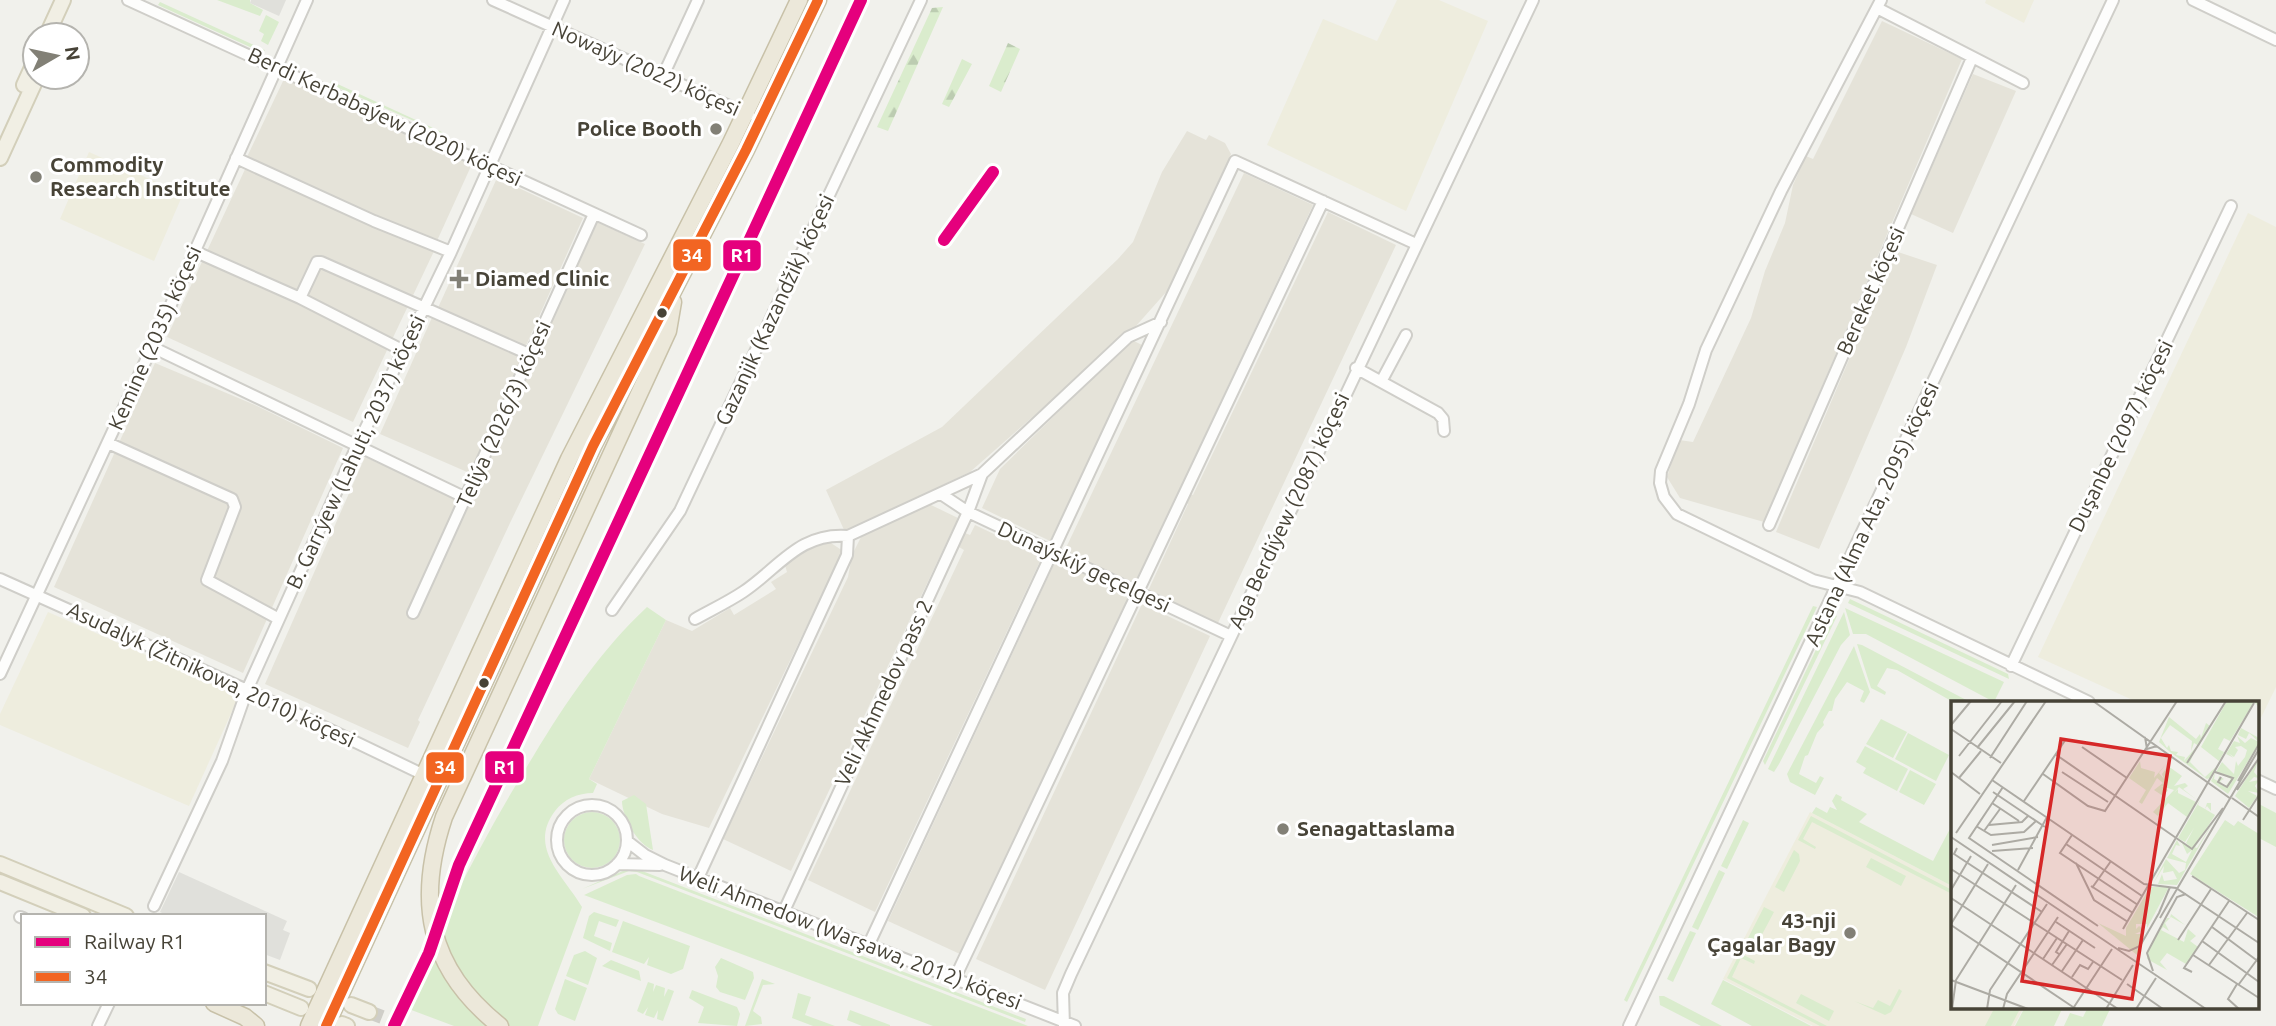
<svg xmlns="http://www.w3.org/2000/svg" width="2276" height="1026" font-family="Ubuntu,sans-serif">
<defs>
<pattern id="forest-firs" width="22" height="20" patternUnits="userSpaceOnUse" patternTransform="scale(1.75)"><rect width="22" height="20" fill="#daeccd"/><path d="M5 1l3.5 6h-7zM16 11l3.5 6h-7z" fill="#bcccb1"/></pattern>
</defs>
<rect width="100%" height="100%" fill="#f1f1ec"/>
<path fill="#e5e3d9" d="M1882,21L1962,59L1764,522L1680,498L1667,477L1679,440L1693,442L1751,318L1765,271L1785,223L1793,185L1806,156L1813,159Z
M1973,74L2016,91L1953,233L1911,214Z
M284,79L472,164L436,243L246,159Z
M1187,131L1206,140L1209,135L1225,143L1231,154L1168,290L1136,326L970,472L845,532L826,490L942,427L1118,259L1133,242L1162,172Z
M247,165L347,215L435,249L353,422L167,337Z
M1244,173L1313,205L1190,467L1192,469L1188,478H1185L1135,584L1064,552Z
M497,178L583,218L524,350L437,310Z
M1328,212L1396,245L1217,625L1148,591L1188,504L1186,503L1190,494L1193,495Z
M597,222L645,244L510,523L418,720L420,722L408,748L265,684L365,457L458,499L407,614L417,618Z
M1895,251L1937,265L1906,347L1819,549L1776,532Z
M434,313L527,354L474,475L380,434Z
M1132,340L1142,345L1135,364L1050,541L982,508L1000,469Z
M155,363L255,405L343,448L243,673L54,587Z
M929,504L958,518L791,871L723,839L848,577L852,555L861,537Z
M975,525L1042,557L875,912L808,880L964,550L959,547L965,533L970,535Z
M825,539L843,551L709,828L662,814L589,779L666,620L692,631L730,608L734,615L776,589L771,582L787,572L784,562Z
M1056,560L1129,595L960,954L888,921Z
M1142,604L1210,636L1045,990L976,959Z"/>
<path fill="#eeedde" d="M1397,0H1439L1488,21L1406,211L1267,145L1323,19L1377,41Z
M1986,0H2034L2024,23L1985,3Z
M89,152L183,194L154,261L60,219Z
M2248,213L2276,227V687L2257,726V702H2137L2038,657Z
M48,612L239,696L189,806L0,725V714Z
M1810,812L1952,886V1007H2024L2014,1026H1813L1723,979Z"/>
<path fill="#daeccd" d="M217,0H250V3L263,10L260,16Z
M160,2L265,50L263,53L158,5Z
M266,15L279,22L268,45L261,41L264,34L259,31Z
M331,81L442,132L444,134L329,84Z
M1850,599L2008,674L2009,679L1848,603Z
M1813,606L1817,607L1627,1002L1624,1000Z
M647,607L666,620L589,779L597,784L593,793C578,793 564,799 555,811C527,848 565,877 582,907L538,1026H454L406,1008C440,920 484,836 534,755C566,702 601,650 647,607Z
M1845,608L2004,682L1994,702L1866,634H1853Z
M1844,612L1850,635L1841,645L1779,764L1774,772L1768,769Z
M1833,614L1837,616L1765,765L1763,761Z
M1857,644L1862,645L1970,702H1953L1897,670L1887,668L1877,686L1886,692L1885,695L1871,688Z
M1854,646L1870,692L1864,703L1860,701L1864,691L1847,682L1835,699L1832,711H1829L1823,722L1824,725L1817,733L1808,755L1805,756L1799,774L1816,783L1820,776L1824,778L1815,795L1790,782L1787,774Z
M1881,719L1907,732L1893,758L1866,744Z
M1908,733L1949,755L1936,781L1895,759Z
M1865,746L1908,769L1897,791L1863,773L1866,768L1856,762Z
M1910,770L1936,784L1924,805L1899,792Z
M1836,794L1842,797L1841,800L1867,814L1859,822L1933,861L1952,825V886L1812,813L1816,807L1827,813L1830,807L1837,810L1832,801Z
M634,795L646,804L653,850C638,845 622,817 622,801Z
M2257,803L2276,813V847L2257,837Z
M564 840a28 28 0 1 1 56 0a28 28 0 1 1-56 0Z
M1811,816L1952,890V894L1812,822L1803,839L1816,847L1815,849L1798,840Z
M1743,820L1749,823L1727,869L1721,866Z
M1794,850L1799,854L1800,861L1784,892L1775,887Z
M1871,858L1906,876L1901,886L1866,867Z
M637,869L1026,1019L1025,1022L637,872L629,871L582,889L625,870Z
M1719,870L1725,873L1698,930L1692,927Z
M636,874L639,876L1028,1026H933L584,895L627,875Z
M1764,907L1774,912L1758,942L1748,946L1745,944Z
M594,912L619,920L616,927L599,921L594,936L612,943L610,951L583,938L589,916Z
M623,921L690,946L683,969L671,974L647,965L649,957L644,964L612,952Z
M1690,931L1696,933L1673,982L1667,979Z
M585,951L597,958L588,985L566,976L574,955Z
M1740,953L1755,961L1754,964L1741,958L1732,977L1827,1026H1820L1727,978Z
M721,958L753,972L754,978L745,1000L720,992L716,987L718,976L715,967Z
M611,960L639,971L641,981L602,966Z
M565,979L587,988L575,1021L558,1014L555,1009Z
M762,979L775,984L763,985L753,1011L761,1017L762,1024L745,1026Z
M1723,980L1811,1026H1752L1711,1004Z
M648,982L654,984L653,992L656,985L665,988L664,997L668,989L674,991L663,1021L657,1019L658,1010L654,1018L645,1015L648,1007L643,1014L637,1011Z
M1899,989L1902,991L1891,1012L1885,1015L1854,1001L1873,1008L1878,1000L1890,1006Z
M692,990L737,1007L740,1014L737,1026L698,1023L704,1007L689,998Z
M798,993L811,997L805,1015L835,1026H813L792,1018Z
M1801,994L1834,1011L1829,1021L1796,1003Z
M1659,996H1664L1722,1026H1701L1660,1005Z
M1995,1007H2021L2011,1026H1985Z
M2025,1007H2063L2054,1026H2015Z
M2088,1007H2111L2102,1026H2064L2070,1013L2083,1017Z
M850,1010L890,1025V1026H862L847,1020Z"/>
<path fill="url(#forest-firs)" d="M943,7L888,131L877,127L932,8Z
M1008,43L1020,49L1001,92L989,86Z
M962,59L972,64L949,107L942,104Z"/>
<path fill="#e0e0db" d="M251,0H286L279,16L250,3Z
M179,872L287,921L283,930L290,933L280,960L264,954V916H169L160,912Z"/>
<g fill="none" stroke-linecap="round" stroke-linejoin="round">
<path stroke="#cfcec8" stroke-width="14" stroke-dasharray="14 7" stroke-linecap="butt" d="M369,1012L405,1026"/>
<g stroke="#cfcec9" stroke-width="14">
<path id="minor" d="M128,0L641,235
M493,0L749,115
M1881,0L1781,191L1706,350L1689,404L1661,471L1660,483L1664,497L1677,514L1813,580L1860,592L2089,702
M2193,0L2276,40
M1877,8L2023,83
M662,78L698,0
M236,158L374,221L451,252
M194,251L300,298L404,351
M300,298L317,262H321L531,355
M152,347L466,498
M1356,368L1438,413L1443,419L1444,431
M1382,380L1406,335
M108,443L232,499L235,507L207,580L279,619
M941,494L968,512L1231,636
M1769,525L1972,58
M0,579L247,690L422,774
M612,610L680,511L921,0
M413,613L594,214
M695,619C711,610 728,602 743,592C779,568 799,532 848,536
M2011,666L2231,206
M0,674L152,347L307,0
M2257,780L2276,789
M557 840a35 35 0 1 1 70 0a35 35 0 1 1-70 0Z
M627,841L645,855L665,865L1075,1026
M617,864L660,865
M698,878L841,568L847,555L848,536L982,474L1128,337L1161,322
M154,906L222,761L247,690L357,446L451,252L564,0
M784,911L968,512L982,474
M20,917L23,918
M869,944L1235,161L1416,244
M955,978L1323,201
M98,1026L109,1003
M1064,1026L1063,993L1071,974L1533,0
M1629,1026L2113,0"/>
</g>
<g stroke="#d3cfba" stroke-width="18">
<path id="major" d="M47,35L63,0
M24,85L35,61
M0,158L37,77
M0,864L126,916
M0,882L83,916
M264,972L309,989
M264,993L301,1008
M351,1005L369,1012
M342,1024L347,1026"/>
</g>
<g stroke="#c8c1a8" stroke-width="19">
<path id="highway" d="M214,1003L245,1017L256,1026
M309,1026L569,459L731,143L799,0
M326,1026L593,446L746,150L818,0
M500,1026C427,968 416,901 444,817L668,331L673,302"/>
</g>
<use href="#minor" stroke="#fdfdfc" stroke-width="10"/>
<use href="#major" stroke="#f1efe4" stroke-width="14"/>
<use href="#highway" stroke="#ece8da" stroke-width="16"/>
<g stroke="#fff" stroke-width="16">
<path id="bus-1" d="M326,1026L593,446L746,150L818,0"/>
</g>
<use href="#bus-1" stroke="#f26522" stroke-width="10"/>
<g stroke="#fff" stroke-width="18">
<path id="rail-1" d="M944,240L993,172
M394,1026L429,953L459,865L861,0"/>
</g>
<use href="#rail-1" stroke="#e5007d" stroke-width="12"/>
</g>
<g fill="#828076" stroke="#fff" stroke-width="2.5">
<circle cx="716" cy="129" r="7"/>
<circle cx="36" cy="177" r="7"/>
<path d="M455.5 268.5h7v7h7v7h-7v7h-7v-7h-7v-7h7z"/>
<circle cx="1283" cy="829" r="7"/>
<circle cx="1850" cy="933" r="7"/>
</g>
<g fill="#474337" stroke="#fff" stroke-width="2.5">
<circle cx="662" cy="313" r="6"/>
<circle cx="484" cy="683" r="6"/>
</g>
<g text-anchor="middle" stroke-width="6" stroke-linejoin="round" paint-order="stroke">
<g font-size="21" fill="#474337" stroke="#fff">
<text transform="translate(646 69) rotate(24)" y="7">Nowaýy (2022) köçesi</text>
<text transform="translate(385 117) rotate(25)" y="7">Berdi Kerbabaýew (2020) köçesi</text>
<text transform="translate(1871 291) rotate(-66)" y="7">Bereket köçesi</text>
<text transform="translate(775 310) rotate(-65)" y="7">Gazanjik (Kazandžik) köçesi</text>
<text transform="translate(155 338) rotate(-66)" y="7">Kemine (2035) köçesi</text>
<text transform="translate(504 414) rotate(-66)" y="7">Teliýa (2026/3) köçesi</text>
<text transform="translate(2121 436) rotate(-64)" y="7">Duşanbe (2097) köçesi</text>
<text transform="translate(356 452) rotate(-65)" y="7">B. Garrýew (Lahuti, 2037) köçesi</text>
<text transform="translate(1289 511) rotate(-65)" y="7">Aga Berdiýew (2087) köçesi</text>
<text transform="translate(1872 514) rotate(-65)" y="7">Astana (Alma Ata, 2095) köçesi</text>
<text transform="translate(1084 567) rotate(25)" y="7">Dunaýskiý geçelgesi</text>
<text transform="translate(211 675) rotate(25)" y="7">Asudalyk (Žitnikowa, 2010) köçesi</text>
<text transform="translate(884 693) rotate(-65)" y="7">Veli Akhmedov pass 2</text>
<text transform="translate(850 938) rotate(21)" y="7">Weli Ahmedow (Warşawa, 2012) köçesi</text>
</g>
<g font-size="21" font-weight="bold" fill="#474337" stroke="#fff" text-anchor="start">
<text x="702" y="136" text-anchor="end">Police Booth</text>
<text x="50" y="172">Commodity<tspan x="50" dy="24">Research Institute</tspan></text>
<text x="475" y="286">Diamed Clinic</text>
<text x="1297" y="836">Senagattaslama</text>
<text x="1836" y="928" text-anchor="end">43-nji<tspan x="1836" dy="24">Çagalar Bagy</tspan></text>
</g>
</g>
<g transform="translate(1951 701)">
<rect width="308" height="308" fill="#f1f1ec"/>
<path d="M218,16L245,38L249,33L250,37L255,22L259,25L248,45L243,42L240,50L241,40L219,24L210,37L216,47L218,44L220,50L227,51L225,54L234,56L233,60L246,45L239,61L254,76L265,66L259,77L256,78L219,51L208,41ZM290,27L308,37V42L277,93L260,80L264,72L263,78L267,80L268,75L273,78L269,80L274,86L280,78L265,71L271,61L283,73L285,60L287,65L294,56L296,49L290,45L284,46L287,49L283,56L277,52L283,57L275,53L283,40L289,42L286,35L294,42L300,37L308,41L298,32L295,38L287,34ZM308,58L303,71L308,77L303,76L298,81L308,79L304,85L308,92L297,90L306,95L298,107L284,95ZM189,60L190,67L204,71L203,77L215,63L208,72L213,78L211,73L217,65L231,75L223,85L234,82L237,85L232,88L246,99L228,86L223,92L227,88V92L245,101L236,116L217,102L207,115L202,111L223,89L210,85L217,89L212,95L203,89L212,82L206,77L191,103L188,101L195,89L178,77ZM249,99L247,104L254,108L256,102H260V110L256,105L254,108L264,114L243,148L235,142L243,127L234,141L227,137ZM264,118L226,184L207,183L211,173L213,180L226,178L222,170L212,172L213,165L202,183L215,158L228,172L234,169L235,162L216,157L226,139L229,145L225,144L221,153L235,161L241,149L236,153L231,142L246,147ZM199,186H218L196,227V223H185V228L188,225L193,229L184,233H192L186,254L147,222L175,235V227ZM220,213L234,224L220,216L214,222L218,230L212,226L210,229L233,241L237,228L245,235L239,240L247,246L235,263L216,252L209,261L216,269L196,258V254L206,233L216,217H219Z" fill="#daeccd"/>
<path d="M276,0H308V6L303,1L279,40L273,37L267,48L273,51L268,60L250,46Z" fill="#daeccd"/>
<path d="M274,119L283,125L287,120L308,133L306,215L239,173Z" fill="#daeccd"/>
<path fill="none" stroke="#adaba4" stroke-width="2" d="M142,0L280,98M0,24L20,0M0,28L50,62M194,36L196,48L206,45M131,46L176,77M26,47L64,0M104,53L241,148L272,107M8,55L51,0M39,57L76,0M236,62L275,0M0,71L29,93M111,71L157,101M264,71L282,77L276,86L267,81L270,76M92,73L137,105L154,110L226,0M8,77L30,50M41,79L193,183L225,187L308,242M287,80L308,43M52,86L18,137L147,225M286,89L308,57M42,91L94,126M281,97L308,116M73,100L115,38M41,102L68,120M292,119L308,94M38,124L71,121L77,115M25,125L40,134L73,131L85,120M33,130L49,108M5,132L95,0M121,134L109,152L187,204M0,136L255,308M115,143L191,195M41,144L87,136M6,147L3,153L91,211M41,150L82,147M125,162L143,199L177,221M0,168L171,279M67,169L96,116M241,175L308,219M140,185L182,212M141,187L160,160M0,189L20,155M0,197L167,308M208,212L219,186M215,216L226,196L235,193M209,217L308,48M105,221L144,247M0,223L37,163M0,224L125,308M261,226L308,261M172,228L303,2M227,239L260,188M251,240L308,281M167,247L178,250L189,245L208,212M108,253L105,251L118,230M242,254L308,297M92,258L106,237M57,262L96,203M101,264L116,243M258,264L296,212M111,270L132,239M202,270L196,252L215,216M241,271L233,267L278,200M121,276L129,264L137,268L142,261M0,279L77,308M176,283L212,308M286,283L277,298L288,308M288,283L308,256M123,306L161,248M1,308L5,279L65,184M36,308L39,289L57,262M52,308L56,293L107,216M155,308L182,264M185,308L205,277"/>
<path fill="#d62828" fill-opacity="0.15" stroke="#d62828" stroke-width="3.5" d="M110,38L219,55L181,298L71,280Z"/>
<rect width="308" height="308" fill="none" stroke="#474337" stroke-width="3.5"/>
</g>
<g stroke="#fff" stroke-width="2.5">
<rect x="672" y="238" width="40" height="34" rx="7" fill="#f26522"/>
<rect x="722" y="239" width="40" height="33" rx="7" fill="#e5007d"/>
<rect x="484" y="750" width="41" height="34" rx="7" fill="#e5007d"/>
<rect x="425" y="751" width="40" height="33" rx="7" fill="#f26522"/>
</g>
<g font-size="19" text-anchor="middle" font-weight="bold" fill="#fff">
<text x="692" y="262">34</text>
<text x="742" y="262">R1</text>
<text x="505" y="774">R1</text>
<text x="445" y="774">34</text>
</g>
<rect x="21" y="914" width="245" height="91" fill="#ffffff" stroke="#b5b4af" stroke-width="2"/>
<rect x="35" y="937" width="35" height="10" fill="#e5007d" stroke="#b5b4af" stroke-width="2"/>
<text x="84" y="949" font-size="21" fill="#474337">Railway R1</text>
<rect x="35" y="972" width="35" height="10" fill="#f26522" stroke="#b5b4af" stroke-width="2"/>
<text x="84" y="984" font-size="21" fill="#474337">34</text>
<g transform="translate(56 56) rotate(81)"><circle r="33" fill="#ffffff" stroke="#b5b4af" stroke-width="2"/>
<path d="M0-5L12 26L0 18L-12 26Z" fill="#828076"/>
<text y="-10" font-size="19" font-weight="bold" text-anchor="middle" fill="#474337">N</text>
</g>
</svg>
